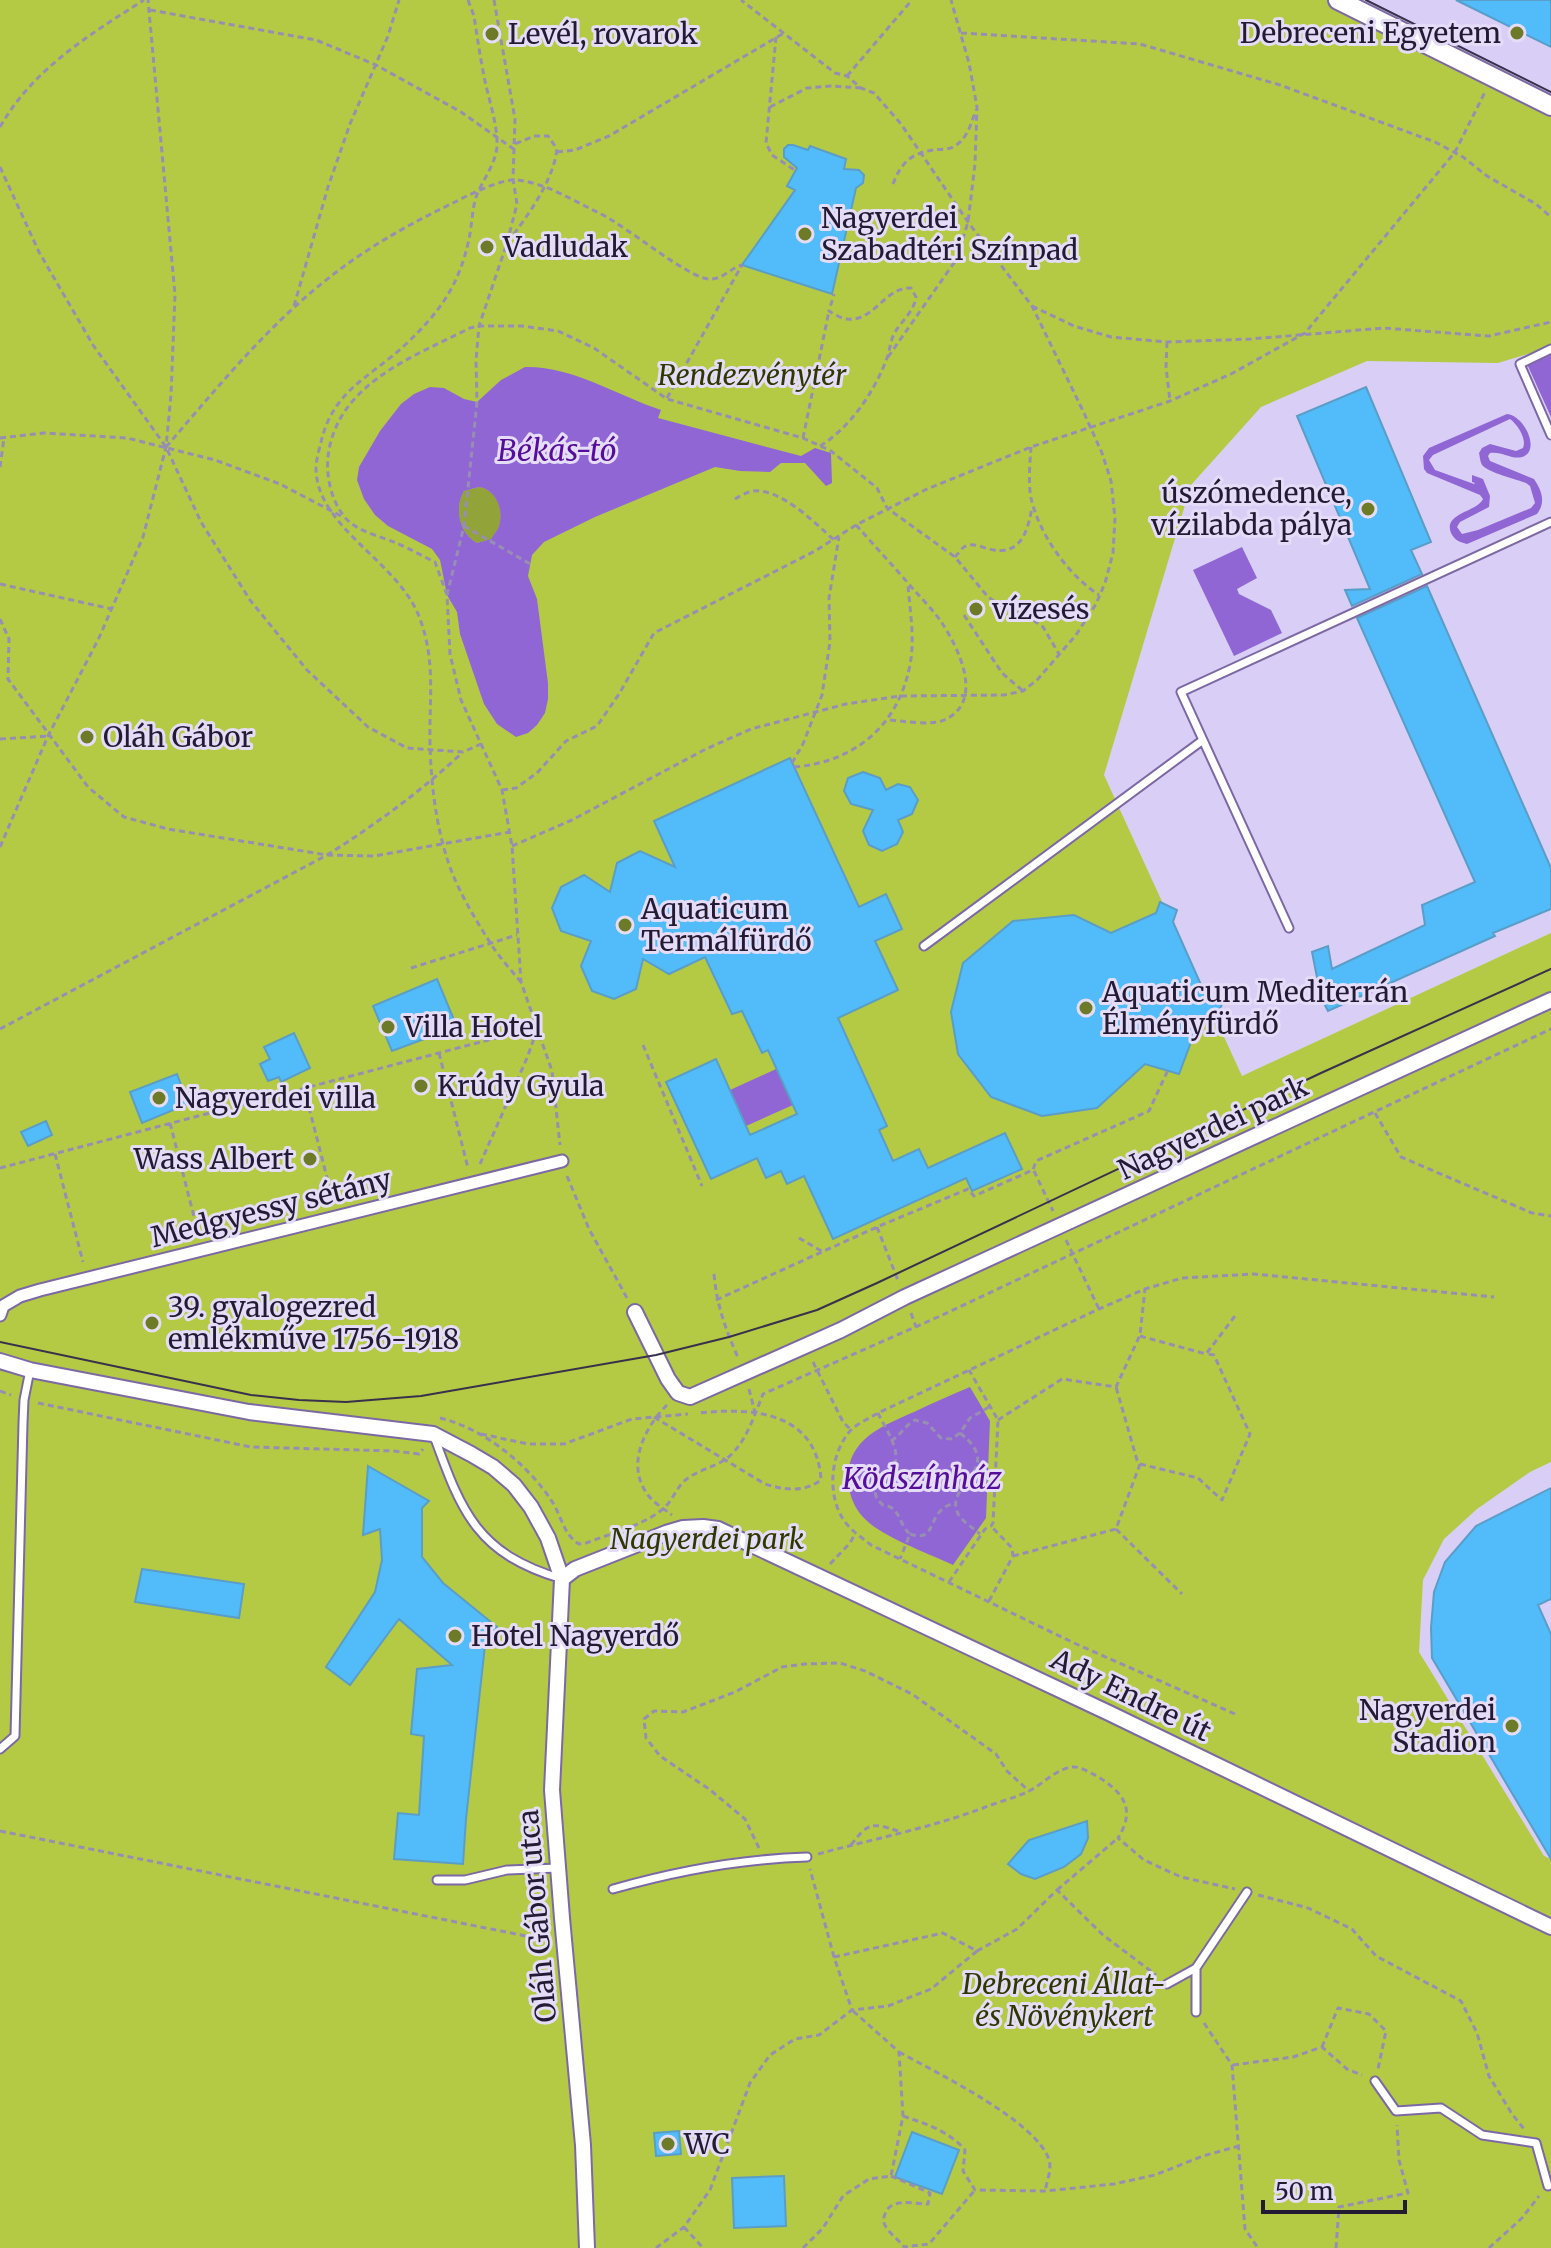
<svg xmlns="http://www.w3.org/2000/svg" width="1551" height="2248" font-family="Merriweather,serif">
<rect width="100%" height="100%" fill="#d9cef6"/>
<path fill="#b4ca45" d="M0,0H1338L1551,106V347L1498,363L1367,361L1261,407L1191,485L1104,775L1242,1076L1551,933V1462L1530,1472L1477,1509L1444,1539L1423,1580L1419,1652L1544,1856L1551,1859V2248H0Z"/>
<path fill="#91a339" d="M479,487C497,490 504,510 499,526C497,531 494,535 491,539L477,543C459,533 454,508 464,491Z"/>
<path fill="#9066d5" fill-rule="evenodd" d="M1551,353V417L1527,364Z
M525,367C573,366 616,395 661,410L658,418L801,456L815,448L831,453L832,483L826,486L805,463H781L770,472L740,471L715,467L595,517L544,542L532,555L528,576L537,599L548,683V699L545,713L537,725L528,733L516,737L497,724L484,704L460,634L457,612L447,595L440,560L432,549L388,526L375,515L364,499L357,480L359,467L380,431L401,404L414,394L430,387L444,388L464,399L477,402L501,380ZM479,487C496,490 504,509 499,526C497,531 494,534 491,539L477,543C459,533 454,508 464,491Z
M1507,414C1525,416 1541,451 1522,457C1512,460 1502,451 1490,453L1488,456L1490,461L1534,479C1542,491 1546,502 1537,514L1467,544C1460,542 1455,541 1451,533C1443,513 1477,512 1483,499L1480,495L1427,473L1424,469L1423,456L1429,448ZM1510,419C1518,425 1527,439 1523,448L1516,451L1490,444L1482,448L1479,453C1480,457 1480,463 1483,466C1490,473 1516,479 1526,483L1530,486L1535,503L1531,508L1478,530L1462,534L1457,527L1460,522L1489,507L1490,496L1483,479L1472,475V482L1475,483L1474,484L1435,470L1429,460L1433,455Z
M1242,547L1257,578L1237,589L1239,594L1271,610L1282,633L1234,656L1193,570Z
M776,1069L793,1105L746,1126L730,1090Z
M970,1387L990,1421L986,1518L953,1565C930,1554 883,1537 866,1520C857,1512 851,1500 849,1488C842,1442 879,1427 914,1412C932,1403 951,1395 970,1387Z"/>
<path fill="#52bbfa" stroke="#5a9dc7" stroke-width="2" d="M1456,0H1551V47Z
M788,145H793L808,150L810,146L846,159L844,169L859,170L864,175L863,183L856,188L832,294L742,265L795,190L787,186L797,168L784,157V149Z
M1366,387L1431,542L1411,550L1422,574L1352,606L1345,590L1370,589L1297,416Z
M1427,586L1551,868V909L1493,933L1495,936L1328,1011L1321,998L1312,952L1328,946L1332,969L1425,925L1422,905L1475,882L1357,618Z
M790,758L859,907L886,894L902,929L875,941L898,990L838,1018L887,1126L879,1130L893,1161L919,1149L928,1168L1005,1133L1022,1169L972,1191L966,1178L833,1239L804,1176L787,1184L781,1171L766,1178L757,1158L711,1179L666,1082L716,1059L750,1135L797,1114L768,1050L762,1053L742,1011L732,1014L705,957L669,974L643,959L636,989L614,999L592,991L581,966L591,941L561,931L552,908L561,887L584,875L610,892L617,863L640,851L675,867L654,821Z
M863,772L880,778L886,790L898,784L910,787L918,800L912,814L898,820L903,832L897,844L882,851L869,845L863,831L873,810L851,804L844,791L848,778Z
M1160,902L1177,910L1173,922L1206,996L1222,1004L1213,1025L1199,1021L1179,1074L1145,1064L1097,1108L1042,1116L991,1097L958,1054L951,1012L963,963L1013,921L1074,915L1111,933L1156,913Z
M437,979L457,1027L392,1051L373,1006Z
M294,1033L310,1068L281,1082L279,1077L268,1081L260,1064L270,1059L264,1047Z
M177,1074L188,1104L142,1123L130,1092Z
M46,1121L52,1135L28,1146L21,1132Z
M368,1466L429,1501L422,1508V1557L443,1583L497,1627L485,1645L466,1819L463,1864L394,1859L398,1813L419,1815L424,1736L411,1734L417,1669L452,1665L399,1619L350,1685L326,1667L375,1592L382,1560L380,1529L363,1535Z
M1551,1488V1599L1538,1605L1551,1634V1859L1432,1658L1431,1628L1434,1592L1445,1562L1476,1526Z
M142,1569L244,1584L239,1618L135,1602Z
M1087,1821L1088,1838L1081,1854L1064,1867L1035,1879L1021,1874L1008,1864L1029,1840Z
M679,2131L681,2154L656,2156L654,2133Z
M912,2132L959,2150L942,2194L895,2177Z
M784,2176L786,2226L734,2228L732,2178Z"/>
<g fill="none" stroke-linecap="round" stroke-linejoin="round">
<g stroke="#7c69a4" stroke-width="11">
<path id="service" d="M1551,349L1520,364L1551,435
M1289,928L1181,692L1551,522
M924,946L1203,740
M434,1436C462,1514 478,1554 562,1579
M0,1749L15,1736L23,1423L24,1400L30,1370
M437,1880H465L507,1870L558,1868
M613,1889C676,1871 741,1859 807,1857
M1196,1968V2012
M1167,1984L1196,1968L1247,1892
M1375,2081L1396,2111L1441,2108L1482,2135L1536,2143L1548,2186"/>
</g>
<g stroke="#7c69a4" stroke-width="15">
<path id="pedestrian" d="M0,1315L3,1306L20,1296L40,1290L562,1161"/>
</g>
<g stroke="#7c69a4" stroke-width="18">
<path id="minor" d="M635,1312L668,1379L678,1393L690,1397L841,1330L905,1297L1551,1000
M0,1361L30,1370L249,1412L433,1434L471,1454L493,1467L514,1485L531,1507L548,1538L562,1579L552,1790L562,1918L583,2145L587,2248
M562,1579L575,1569L666,1533L683,1528L703,1527L718,1529L1109,1713L1551,1927"/>
</g>
<g stroke="#7c69a4" stroke-width="22">
<path id="tertiary" d="M1338,0L1551,106"/>
</g>
<path stroke="#988eb1" stroke-width="3" stroke-dasharray="6 4" stroke-linecap="butt" d="M468,0L474,16C477,36 480,56 484,76C488,98 498,124 497,147C495,165 482,181 476,197C472,210 472,225 469,239C459,286 439,313 405,345C372,376 335,389 322,438C320,447 316,459 316,468C316,528 400,562 420,619C436,662 429,700 430,744C431,787 437,835 453,875C463,899 477,922 491,944C499,957 511,970 521,982
M494,0L515,119L513,179L517,204L507,243L479,326L476,360L477,402L464,526L447,595L450,654L461,700L502,790L512,846L521,982L552,1071L560,1145
M150,10L316,40L376,65L461,112L515,150
M961,33L1140,44L1280,85L1435,142L1463,157L1487,176L1536,204L1551,217
M776,37L766,143L772,155L796,171
M847,76L912,0
M770,107L807,88L831,86L861,88
M0,127C33,69 89,35 144,0
M557,152L575,150L609,136L784,33
M0,167L39,252L93,345L166,447L201,522L250,600L307,670L368,727L407,748L463,752L481,744
M893,184C901,163 911,153 934,150C939,149 948,150 953,147C967,140 971,124 976,110
M508,242C528,215 553,182 557,149L548,136H534L515,144
M294,306L328,187L350,124L388,36L399,0
M1032,306L1074,326L1111,337L1167,342L1251,339L1383,328L1489,336L1551,322
M1167,342L1166,367L1170,401
M888,357L956,260L968,222L975,164L977,107L969,63L951,0
M667,398L742,265
M0,438L44,433L127,438L215,460L280,484L343,517
M803,438L829,311
M820,446C850,428 875,391 887,358C890,350 890,342 894,334C901,321 914,312 916,297L911,288C884,287 875,322 847,319C842,319 834,314 829,311L834,294
M166,447C217,388 268,325 330,277C368,247 411,223 455,202C468,195 503,178 517,180C546,183 574,201 601,214C626,226 688,278 709,279C723,280 730,268 742,265
M1031,447C1030,463 1028,482 1031,498C1039,534 1068,575 1099,595
M0,467L4,438
M735,499C740,496 747,492 753,491C781,488 815,523 834,540
M856,525C875,546 895,568 914,590C923,600 934,611 942,623C959,649 985,702 944,720C932,726 903,721 889,720
M464,526L532,565
M955,557C957,555 962,548 964,547C972,542 981,547 989,549C1020,557 1028,532 1032,507
M0,584L112,609
M447,595L435,562C422,556 409,548 396,543C380,536 354,531 343,515C331,499 326,476 328,457C336,384 413,357 470,328L479,326H522L558,331L594,348L667,399L803,438L831,451L877,488L887,508L955,557L988,597L1006,609L1026,615L1043,627L1059,654
M964,615L1002,673L1022,690
M0,619L9,639L8,679L88,787L124,817L168,829L327,855L374,856L510,832
M0,739L48,736
M792,763L803,744L822,695L830,642L829,598L839,537
M794,767C855,762 898,726 910,665C915,639 910,611 908,585
M502,790L516,788L537,773L566,741L597,726L619,694L654,633L815,551L856,525L927,489L1031,447L1170,401L1231,374L1305,333L1455,152L1485,92
M512,846L572,820L706,749L751,729L846,704L900,696L1004,695L1023,691L1038,679L1076,635L1096,604L1105,583L1113,553L1115,518L1111,481L1102,453L1084,413L1032,306L968,222L901,124L874,93L861,88L847,76L835,73L741,0
M0,847L48,736L98,640L143,537L166,447L171,395L175,295L148,0
M411,968L517,935
M0,1029L327,855C375,825 420,792 462,753
M643,1045L702,1186
M439,1053L468,1168
M304,1088L333,1201
M1375,1113L1401,1157L1532,1213L1551,1216
M170,1123L199,1236
M55,1154L83,1262
M480,1164L527,1058L538,1027
M0,1168L538,1027
M1034,1171L1053,1211
M567,1176L589,1229L627,1298
M877,1227L899,1283
M799,1238L823,1252
M1066,1240L1099,1309
M714,1274C717,1307 726,1330 739,1360
M716,1300L877,1227L968,1189L974,1196L1033,1170L1036,1161L1149,1111L1168,1070
M911,1313L916,1327
M1140,1336L1206,1354L1235,1316
M813,1362L843,1422L851,1430
M749,1389L755,1413
M0,1391L11,1395
M38,1403L251,1447L394,1451L419,1454L423,1449
M667,1405C645,1427 625,1465 648,1495C654,1503 664,1509 672,1515
M878,1413C884,1426 895,1441 896,1456C898,1475 859,1484 883,1505C901,1507 898,1524 910,1534L900,1559
M654,1417L765,1484C785,1490 803,1493 821,1480C817,1412 753,1407 699,1413
M440,1418C483,1428 529,1465 553,1503C562,1518 564,1535 579,1544L586,1543C609,1534 648,1524 665,1507C672,1500 676,1490 683,1482C694,1472 708,1469 721,1462C744,1450 754,1416 763,1394L938,1317L1551,1029
M998,1420L1062,1379L1116,1387L1140,1335L1145,1289
M960,1433C1009,1471 938,1485 960,1517C965,1523 973,1528 980,1534
M481,1434L528,1444H564L632,1419L688,1414
M891,1441C901,1435 905,1425 915,1420L927,1423L941,1438L952,1439L960,1433L970,1418L989,1407
M1140,1464L1198,1478L1222,1500L1250,1434L1214,1355L1206,1354
M1116,1529L1182,1594
M910,1534C940,1544 924,1509 956,1503
M1013,1556L1116,1529L1140,1464L1137,1460L1116,1387
M830,1564L850,1543L855,1534
M949,1582L985,1529L991,1526L993,1523L998,1420L969,1370
M989,1601L1013,1556L1012,1548L991,1526
M1235,1714L1074,1643L871,1545C861,1537 850,1530 843,1519C827,1494 830,1453 851,1430C858,1423 870,1418 878,1413L1099,1309L1145,1289L1182,1278L1254,1274L1494,1297
M0,1831L531,1937
M851,1845C868,1823 871,1822 898,1831
M759,1848L745,1819L709,1789L660,1756L646,1738L644,1719L654,1711L683,1712L735,1692L782,1667L805,1664L840,1663L865,1671L912,1694L996,1754L1007,1771L1029,1791
M818,1854C873,1839 930,1828 983,1808C998,1802 1015,1798 1029,1791C1043,1784 1056,1769 1072,1767C1080,1766 1088,1772 1095,1775C1122,1791 1137,1808 1118,1838L1144,1860L1181,1877L1235,1889
M1057,1890L1118,1838
M1258,1895L1308,1908L1352,1929L1376,1956L1461,2001L1477,2033L1489,2076L1512,2114L1524,2129
M977,1951L1017,1929L1057,1890L1103,1935L1156,1975
M834,1957L943,1933L977,1951L931,1989L888,2006L852,2010
M1204,2023L1232,2065L1245,2229L1258,2248
M1322,2047L1338,2008L1369,2014L1386,2031L1378,2069
M899,2052C935,2072 1037,2121 1049,2160C1052,2169 1047,2181 1045,2191
M1233,2065L1293,2057L1322,2047L1347,2069L1362,2075
M903,2116C926,2124 949,2131 965,2150L963,2171L975,2190L1045,2191L1114,2184L1155,2175L1203,2156L1239,2146
M891,2176L930,2193L928,2204C913,2204 891,2197 885,2214C883,2219 883,2223 886,2227C891,2235 899,2240 904,2247L929,2244L975,2190
M684,2227L703,2248
M656,2248L684,2227L710,2190L750,2083L770,2055L795,2039L819,2035L852,2010L834,1957L810,1869
M803,2248L823,2228L843,2196L869,2179L891,2176L903,2116L899,2052L852,2010
M1336,2248L1339,2207L1408,2193L1399,2160L1397,2125
M1489,2248L1522,2218L1539,2196"/>
<use href="#service" stroke="#fff" stroke-width="7"/>
<use href="#pedestrian" stroke="#fff" stroke-width="11"/>
<use href="#minor" stroke="#fff" stroke-width="14"/>
<use href="#tertiary" stroke="#fff" stroke-width="18"/>
<path stroke="#39314c" stroke-width="2" d="M1366,0L1551,92
M0,1342L251,1395L299,1400L346,1402L421,1396L656,1355L729,1337L817,1310L877,1283L1321,1073L1551,969"/>
</g>
<g fill="#6d7b28" stroke="#e5ddf8" stroke-width="3">
<circle cx="1517" cy="33" r="8"/>
<circle cx="492" cy="34" r="8"/>
<circle cx="805" cy="234" r="8"/>
<circle cx="487" cy="247" r="8"/>
<circle cx="1368" cy="509" r="8"/>
<circle cx="976" cy="609" r="8"/>
<circle cx="87" cy="737" r="8"/>
<circle cx="625" cy="925" r="8"/>
<circle cx="1086" cy="1008" r="8"/>
<circle cx="388" cy="1027" r="8"/>
<circle cx="421" cy="1086" r="8"/>
<circle cx="159" cy="1098" r="8"/>
<circle cx="310" cy="1159" r="8"/>
<circle cx="152" cy="1323" r="8"/>
<circle cx="455" cy="1636" r="8"/>
<circle cx="1512" cy="1726" r="8"/>
<circle cx="668" cy="2144" r="8"/>
</g>
<g text-anchor="middle" stroke-width="6" stroke-linejoin="round" paint-order="stroke">
<g font-size="28" fill="#231b34" stroke="#e5ddf8" text-anchor="start">
<text x="1501" y="43" text-anchor="end">Debreceni Egyetem</text>
<text x="508" y="44">Levél, rovarok</text>
<text x="821" y="228">Nagyerdei<tspan x="821" dy="32">Szabadtéri Színpad</tspan></text>
<text x="503" y="257">Vadludak</text>
<text x="1352" y="503" text-anchor="end">úszómedence,<tspan x="1352" dy="32">vízilabda pálya</tspan></text>
<text x="992" y="619">vízesés</text>
<text x="103" y="747">Oláh Gábor</text>
<text x="641" y="919">Aquaticum<tspan x="641" dy="32">Termálfürdő</tspan></text>
<text x="1102" y="1002">Aquaticum Mediterrán<tspan x="1102" dy="32">Élményfürdő</tspan></text>
<text x="404" y="1037">Villa Hotel</text>
<text x="437" y="1096">Krúdy Gyula</text>
<text x="175" y="1108">Nagyerdei villa</text>
<text x="294" y="1169" text-anchor="end">Wass Albert</text>
<text x="168" y="1317">39. gyalogezred<tspan x="168" dy="32">emlékműve 1756-1918</tspan></text>
<text x="471" y="1646">Hotel Nagyerdő</text>
<text x="1496" y="1720" text-anchor="end">Nagyerdei<tspan x="1496" dy="32">Stadion</tspan></text>
<text x="684" y="2154">WC</text>
</g>
<g font-size="28" font-style="italic" fill="#303800" stroke="#e5ddf8">
<text x="752" y="385">Rendezvénytér</text>
<text x="707" y="1549">Nagyerdei park</text>
<text x="1064" y="1994">Debreceni Állat-<tspan x="1064" dy="32">és Növénykert</tspan></text>
</g>
<g font-size="28" fill="#231b34" stroke="#e5ddf8">
<text transform="translate(1213 1128) rotate(-25)" y="10">Nagyerdei park</text>
<text transform="translate(271 1208) rotate(-14)" y="10">Medgyessy sétány</text>
<text transform="translate(1131 1695) rotate(26)" y="10">Ady Endre út</text>
<text transform="translate(537 1916) rotate(-95)" y="10">Oláh Gábor utca</text>
</g>
<g font-size="30" font-style="italic" fill="#550e9a" stroke="#e5ddf8">
<text x="557" y="461">Békás-tó</text>
<text x="922" y="1489">Ködszínház</text>
</g>
</g>
<path d="M1263 2200v12h142v-12" fill="none" stroke="#231b34" stroke-width="4"/>
<text x="1275" y="2200" font-size="24" fill="#231b34" stroke="#e5ddf8" stroke-width="6" paint-order="stroke">50 m</text>
</svg>
